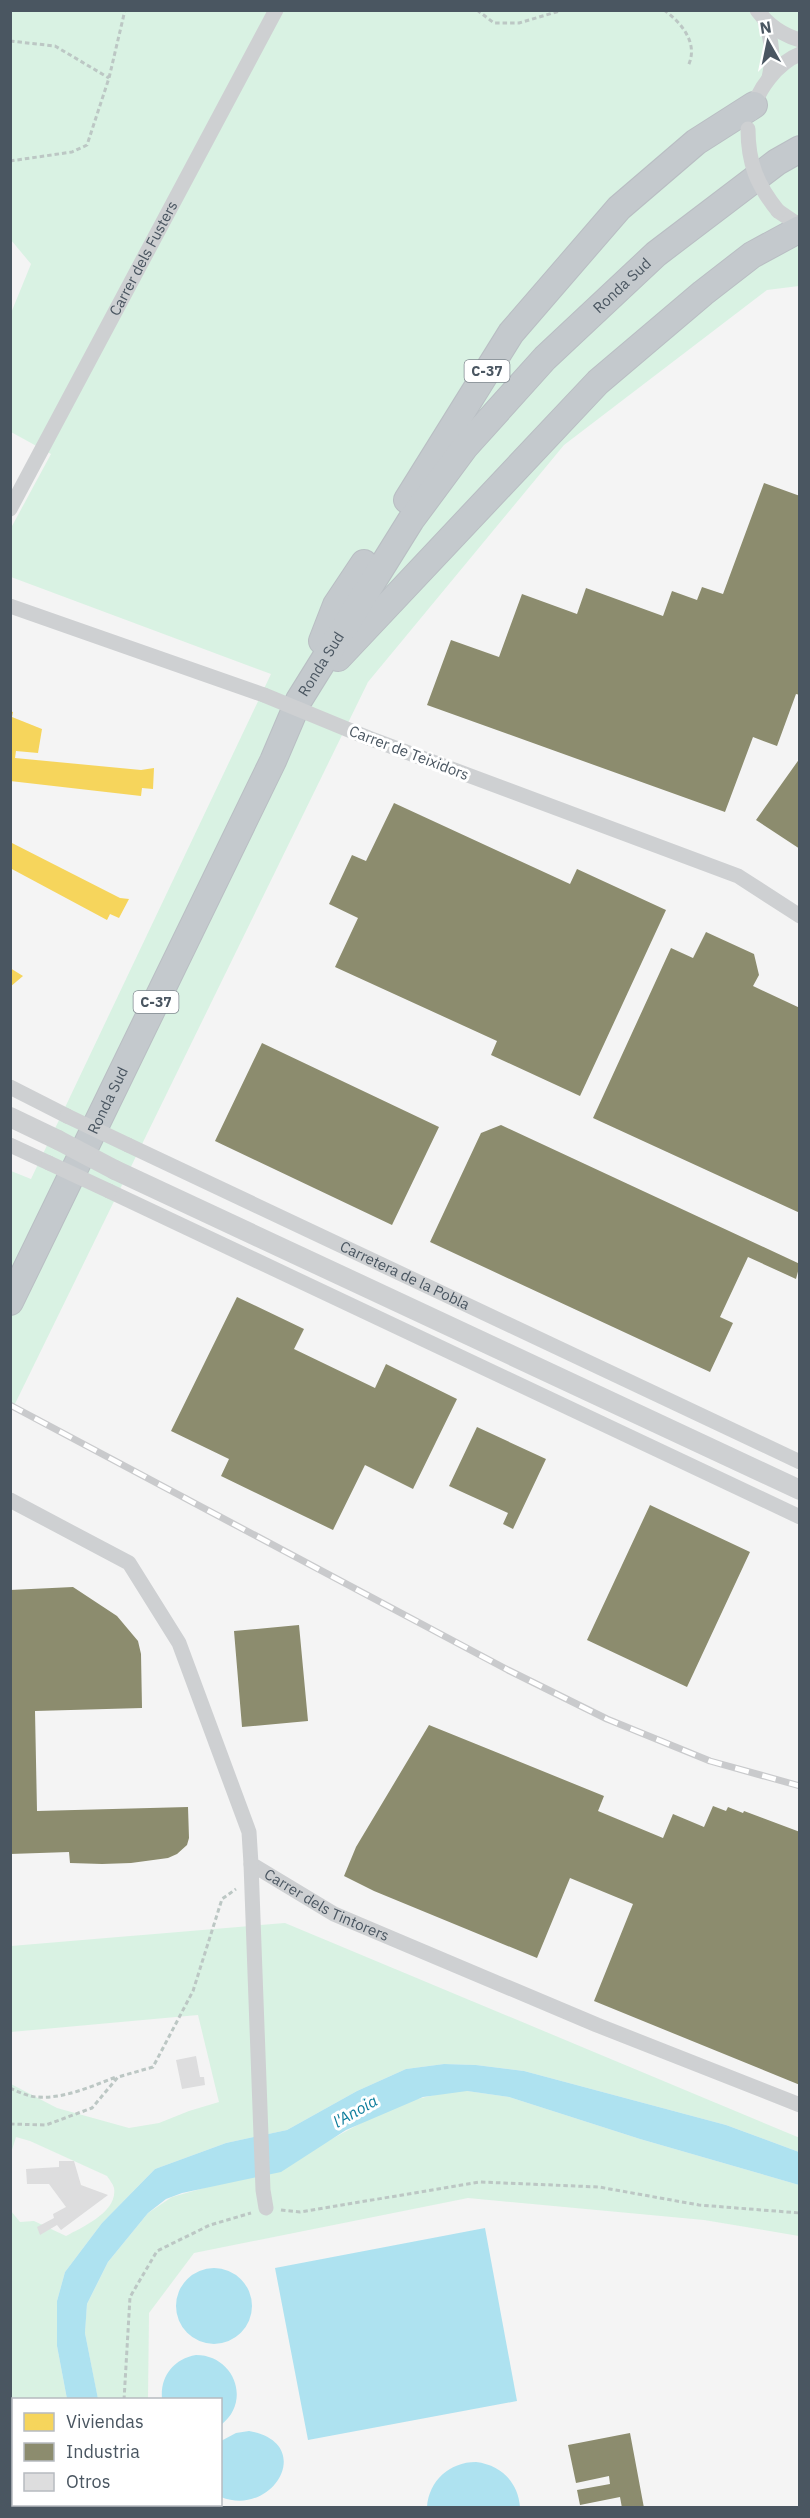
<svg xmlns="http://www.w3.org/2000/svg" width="810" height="2518" font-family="'IBM Plex Sans',sans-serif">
<rect width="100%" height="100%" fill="#f4f4f4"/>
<path fill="#d9f2e3" d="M11,11H799V286L767,290L564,445L368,682L11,1412V1171L31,1179L271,674L11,577V528L51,454L11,432V313L31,264L11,240Z
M285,1923L800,2138L799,2152L726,2125L524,2071L476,2065L444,2064L406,2069L357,2091L287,2130L226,2143L155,2169L102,2223L65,2272L57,2301V2346L67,2399L14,2400V2504L82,2505V2508L11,2507V2211L20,2222L34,2221L66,2236C82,2227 118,2212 114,2188C113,2184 109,2179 107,2176L30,2141L16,2137L11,2153V2084L57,2108L129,2128L159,2123L189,2111L219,2102L198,2015L11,2032V1946Z
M452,2091H467L509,2097L640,2139L799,2185V2236L704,2220L468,2198L194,2253L149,2313L148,2399L98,2400L85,2333L87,2304L108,2262L148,2213L172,2197L204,2188L328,2141L365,2121L413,2100Z
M100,2505H146V2507L100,2508Z"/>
<path fill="#aee2f0" d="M444,2064L476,2065L524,2071L726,2125L799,2152V2185L640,2139L509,2097L467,2091L423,2097L346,2130L281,2172L182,2193L166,2199L148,2213L108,2262L87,2304L85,2333L98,2399H67L57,2346V2301L65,2272L102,2223L155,2169L226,2143L287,2130L357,2091L406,2069Z
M485,2228L517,2401L308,2440L275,2268Z
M176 2306a38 38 0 1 1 76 0a38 38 0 1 1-76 0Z
M196,2355C234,2355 252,2401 221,2425L220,2400L162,2399C160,2377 173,2359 196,2355Z
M249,2431C317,2443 273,2518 221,2497V2441L236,2433Z
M476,2462C501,2465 518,2482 520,2507H427C429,2481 449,2462 476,2462Z"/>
<path fill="#f6d55c" d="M10,711L13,712L12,717L42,729L38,753L16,751L15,758L141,770L154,768L153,789L142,788L141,796L10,781Z
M10,842L120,898L129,899L119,918L110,914L107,920L10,868Z
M10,968L23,976L10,987Z"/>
<path fill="#8c8c6e" d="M764,483L800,496V695L796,694L777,746L753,737L725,812L427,705L451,640L499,657L522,594L577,614L586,588L663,616L672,591L697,600L702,587L723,594Z
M800,758V849L756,820Z
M394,803L570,884L577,869L666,910L580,1096L491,1055L497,1041L335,967L358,918L329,904L352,855L366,861Z
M706,932L754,954L759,975L753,986L800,1008V1213L593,1118L671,948L693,958Z
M262,1043L439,1127L392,1225L215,1141Z
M501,1125L800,1264L796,1279L748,1257L720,1317L733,1323L710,1372L430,1242L481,1133Z
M237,1297L304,1329L294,1349L375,1388L386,1364L457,1399L413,1489L365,1465L333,1530L221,1476L229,1459L171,1431Z
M477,1427L546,1459L513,1529L503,1524L508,1513L449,1486Z
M650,1505L750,1552L687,1687L587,1640Z
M73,1587L117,1616L138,1641L141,1654L142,1708L35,1711L37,1811L188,1807L189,1838L187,1845L177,1854L168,1858L131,1863L102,1864L70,1863L69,1852L10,1854V1590Z
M299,1625L308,1721L242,1727L234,1631Z
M429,1725L604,1796L598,1811L663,1838L673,1814L704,1827L713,1806L726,1811L728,1807L743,1813L744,1811L800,1832V2085L594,2001L633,1904L570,1878L537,1958L374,1891L344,1876L356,1847Z
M630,2433L644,2508H622L620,2497L580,2505L577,2490L610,2484L609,2476L576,2483L568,2445Z"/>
<path fill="#ddddde" d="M196,2056L200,2077H204L205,2085L182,2089L176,2060Z
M59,2161H74L81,2185L108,2195L61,2230L57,2225L40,2235L37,2227L54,2218L53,2214L66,2207L49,2184H27L26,2169L59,2167Z"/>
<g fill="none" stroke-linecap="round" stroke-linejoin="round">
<g stroke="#b9bec3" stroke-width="28">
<g id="trunk">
<path d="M407,500L511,333L619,208L696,142L754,105"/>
<path d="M322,641L336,605L364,563"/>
<path d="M338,658L598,382L703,293L752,255L800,229"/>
<path id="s4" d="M10,1302L273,761L299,700L411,520L465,447L545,358L656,254L777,162L800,149"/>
</g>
</g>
<path stroke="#bcc7c4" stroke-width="3" stroke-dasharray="4.5 3" stroke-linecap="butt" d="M477,10L494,23H519L563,10
M664,10C682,23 699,44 688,66
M10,41L55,46L109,78
M10,161L72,152L87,145L109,78L125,10
M10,2088C19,2092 29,2097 38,2097C64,2099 92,2086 116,2077
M10,2124L46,2125L92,2108L118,2077L153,2067L193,1991L222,1899L236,1889
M281,2210L300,2212L480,2182L599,2187L699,2205L800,2213
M124,2400L130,2297L157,2251L210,2225L251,2213
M115,2508V2504"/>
<g stroke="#ced0d2" stroke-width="15">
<path d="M757,10C768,25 782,35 800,40"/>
<path d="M765,21C772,41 774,56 769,78"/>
<path d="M752,113C757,90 777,63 800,54"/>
<path d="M778,211L800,226"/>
<path id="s1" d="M10,509L276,10"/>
<path d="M10,606L264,695"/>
<path d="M366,737L738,876L800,916"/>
<path d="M10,1087L67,1116"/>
<path d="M10,1145L49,1163"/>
<path id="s2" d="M128,1145L800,1462"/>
<path d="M109,1191L800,1517"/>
<path id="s3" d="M10,1500L129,1563L179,1643L249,1832L251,1864L334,1914L597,2025L800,2105"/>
<path d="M251,1864L263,2190L266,2208"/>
</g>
<path stroke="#ced0d2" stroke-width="20" d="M10,1117L58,1140
M115,1170L800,1490"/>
<use href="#trunk" stroke="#c4c9cd" stroke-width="26"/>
<g stroke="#c9cacc" stroke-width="7">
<path id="rail" d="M10,1405L508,1670L607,1719L710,1761L800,1786"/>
</g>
<use href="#rail" stroke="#fff" stroke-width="4.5" stroke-dasharray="14" stroke-linecap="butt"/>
<path stroke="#ced0d2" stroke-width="15" d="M748,129C748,163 757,185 778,211
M264,695L366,737
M67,1116L128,1145
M49,1163L109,1191"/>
<path stroke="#ced0d2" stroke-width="20" d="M58,1140L115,1170"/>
</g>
<g text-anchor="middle" stroke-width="6" stroke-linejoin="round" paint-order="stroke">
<g fill="#fff" stroke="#808990" stroke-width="1.5">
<rect x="464.5" y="360" width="45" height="22" rx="4.5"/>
<rect x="133.5" y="991" width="45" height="22" rx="4.5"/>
</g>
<g font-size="14" font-weight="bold" fill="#4a5661">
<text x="487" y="376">C-37</text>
<text x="156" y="1007">C-37</text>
</g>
<g font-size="15" fill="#4a5661" stroke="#fff">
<text dy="5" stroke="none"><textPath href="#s1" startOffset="284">Carrer dels Fusters</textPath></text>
<text dy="5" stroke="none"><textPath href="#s4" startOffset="1196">Ronda Sud</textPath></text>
<text dy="5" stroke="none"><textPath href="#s4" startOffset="710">Ronda Sud</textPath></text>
<text transform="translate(409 753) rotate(21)" y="5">Carrer de Teixidors</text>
<text dy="5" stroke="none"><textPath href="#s4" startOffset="224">Ronda Sud</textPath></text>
<text dy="5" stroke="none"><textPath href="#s2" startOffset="306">Carretera de la Pobla</textPath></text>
<text dy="5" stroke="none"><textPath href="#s3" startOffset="549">Carrer dels Tintorers</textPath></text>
</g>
<g font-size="16" font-style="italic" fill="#0c7c9b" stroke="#fff">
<text transform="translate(355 2111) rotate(-30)" y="6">l'Anoia</text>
</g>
</g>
<rect width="810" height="2518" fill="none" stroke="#4a5661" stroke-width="24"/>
<rect x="12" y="2398" width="210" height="108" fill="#ffffff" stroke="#b7bbc0" stroke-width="1.5"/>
<rect x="24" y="2413" width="30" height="18" fill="#f6d55c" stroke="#b7bbc0" stroke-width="1.5"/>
<text x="66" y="2428" font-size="18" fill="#4a5661">Viviendas</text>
<rect x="24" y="2443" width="30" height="18" fill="#8c8c6e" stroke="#b7bbc0" stroke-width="1.5"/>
<text x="66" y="2458" font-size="18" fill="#4a5661">Industria</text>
<rect x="24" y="2473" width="30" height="18" fill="#ddddde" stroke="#b7bbc0" stroke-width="1.5"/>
<text x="66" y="2488" font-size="18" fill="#4a5661">Otros</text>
<g transform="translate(768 42) rotate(351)" stroke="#ffffff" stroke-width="4.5" paint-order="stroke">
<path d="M0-4.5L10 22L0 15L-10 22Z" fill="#4a5661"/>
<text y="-9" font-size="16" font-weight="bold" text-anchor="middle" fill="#4a5661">N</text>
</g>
</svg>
